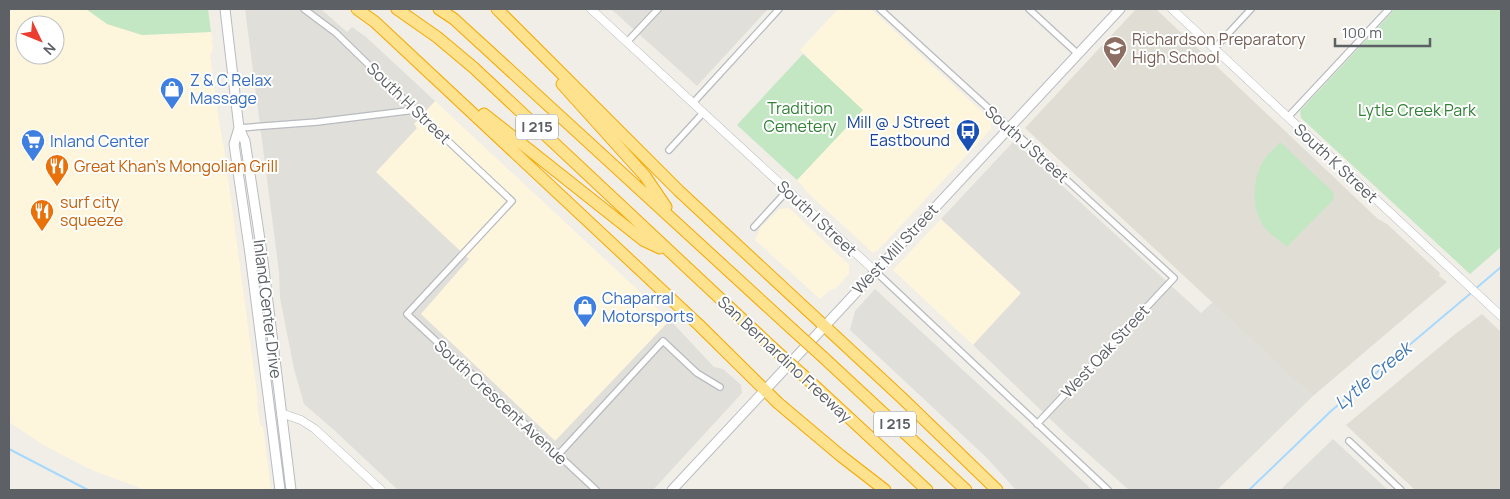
<svg xmlns="http://www.w3.org/2000/svg" width="1510" height="499" font-family="Manrope,sans-serif">
<rect width="100%" height="100%" fill="#f0eee6"/>
<path fill="#fef6dc" fill-rule="evenodd" d="M9,9H86L107,24L142,35L211,32L213,49L210,55L219,122L224,148L258,401L257,404L260,425L263,427L271,490H146L94,471L45,446L9,422ZM25,25H55V55H25Z
M838,9H871L991,120V129L877,251L872,252L809,194L797,180L862,110L800,50Z
M435,101L670,320L556,441L420,314L376,172L417,128L413,124Z
M789,208L849,265V274L835,289L830,290L820,299L755,240L761,227L780,209Z
M941,219L1021,293L973,345L893,270Z"/>
<path fill="#e1dfda" d="M245,9H321L347,32L352,27L366,37L435,101L414,124L417,128L376,172L469,259L421,314L555,441L670,320L714,367L723,369L741,385L742,393L653,490H398L334,430L304,404L294,369L280,298L279,272Z
M611,9H768L697,86Z
M1013,142L1018,145L1201,313L1214,301L1313,396L1217,490H1129L1067,435L973,345L1021,293L941,219Z
M875,289L1051,451L1092,490H1016L987,458L850,330L855,311Z
M1333,439L1388,490H1280Z"/>
<path fill="#e0ddd4" d="M1136,9H1156L1378,219L1387,224L1440,273L1439,276L1447,282L1313,396L1025,128Z
M1482,314L1501,332V490H1415L1346,425L1454,335Z"/>
<path fill="#c2e7c2" d="M86,9H208L211,32L142,35L107,24Z
M1395,9H1501V247L1470,274L1301,118L1300,111Z
M803,54L863,110L797,180L737,125Z
M1280,142L1334,193L1333,200L1287,247C1280,241 1270,234 1264,227C1251,209 1252,178 1264,160C1268,154 1275,148 1280,142Z"/>
<g fill="none" stroke-linecap="round" stroke-linejoin="round">
<path stroke="#a7d9ff" stroke-width="2" d="M1474,290L1501,267
M9,449L88,490
M1249,490L1331,411L1471,293"/>
<g stroke="#b8bbc0" stroke-width="8">
<path id="minor" d="M304,9L336,33L415,110L512,201L407,314L596,490
M880,9L1174,278L1037,424
M1029,9L1078,54
M627,42L658,9
M1214,49L1251,9
M693,103L779,9
M1288,117L1389,9
M239,128L317,122L415,110
M669,150L703,113
M754,227L787,191
M875,271L1108,490
M1349,441L1401,490
M558,455L663,341L697,373L720,387"/>
</g>
<g stroke="#b8bbc0" stroke-width="9">
<path id="tertiary" d="M591,9L875,271
M1172,9L1501,316
M281,413L301,420L315,429L381,490"/>
</g>
<g stroke="#b9bcc2" stroke-width="11">
<path id="secondary" d="M225,9L239,128L245,141L262,253L291,490
M239,128L234,144L250,254L280,490
M672,490L1120,9"/>
</g>
<g stroke="#f6a800" stroke-width="13">
<path id="motorway" d="M357,9L375,22L699,325L778,403L841,456L885,490
M397,9L437,37L474,68L775,350
M439,9L454,19L792,329
M497,9L679,191L902,398L997,490
M562,84L645,176L666,207
M484,114L643,240L660,248
M823,357L966,490
M804,376L927,490"/>
</g>
<use href="#minor" stroke="#fff" stroke-width="5.5"/>
<use href="#tertiary" stroke="#fff" stroke-width="8"/>
<use href="#secondary" stroke="#fff" stroke-width="9"/>
<use href="#motorway" stroke="#fee28e" stroke-width="11"/>
<g stroke="#f6a800" stroke-width="13" stroke-linecap="butt">
<path id="motorway-bridge" d="M792,329L823,357
M775,350L804,376"/>
</g>
<use href="#motorway-bridge" stroke="#fee28e" stroke-width="11"/>
</g>
<defs>
<g id="school-pin" transform="scale(1.25)"><path d="M0 17L-7.5 6A9.5 9.5 0 1 1 7.5 6Z" fill="#8d6e63" stroke="#fff"/><path d="M0-5L7-2L0 1L-7-2ZM-4 1L0 2.5L4 1V4Q0 6-4 4Z" fill="#fff"/></g>
<g id="shop-pin" transform="scale(1.25)"><path d="M0 17L-7.5 6A9.5 9.5 0 1 1 7.5 6Z" fill="#3f7fe0" stroke="#fff"/><path d="M-5-2.5h2.3a2.7 3.5 0 0 1 5.4 0H5L5.5 6h-11ZM-1.5-2.5h3a1.5 2.3 0 0 0-3 0Z" fill="#fff"/></g>
<g id="bus-pin" transform="scale(1.25)"><path d="M0 17L-7.5 6A9.5 9.5 0 1 1 7.5 6Z" fill="#1a4fb4" stroke="#fff"/><path d="M-5-6H5V4H4V6H2V4H-2V6H-4V4H-5ZM-3.5-4V0h7V-4ZM-3.5 1.2v1.5H-2V1.2ZM2 1.2v1.5H3.5V1.2Z" fill="#fff"/></g>
<g id="supermarket-pin" transform="scale(1.25)"><path d="M0 17L-7.5 6A9.5 9.5 0 1 1 7.5 6Z" fill="#3f7fe0" stroke="#fff"/><path d="M-6-5.5h2.5l.6 2H6L4.5 2H-2.5L-4.4-4H-6ZM-1.5 3.2a1.3 1.3 0 1 0 .1 0ZM3 3.2a1.3 1.3 0 1 0 .1 0Z" fill="#fff"/></g>
<g id="restaurant-pin" transform="scale(1.25)"><path d="M0 17L-7.5 6A9.5 9.5 0 1 1 7.5 6Z" fill="#e8710a" stroke="#fff"/><path d="M-5-6h1v4h1v-4h1v4h1v-4h1v5L-1.5 .5V6h-2V.5L-5-1ZM5-6V6H3V1.5H1.5Q1.5-4 5-6Z" fill="#fff"/></g>
</defs>
<g fill-rule="evenodd">
<use href="#school-pin" x="1115" y="48"/>
<use href="#shop-pin" x="172" y="89"/>
<use href="#bus-pin" x="968" y="131"/>
<use href="#supermarket-pin" x="33" y="141"/>
<use href="#restaurant-pin" x="57" y="166"/>
<use href="#restaurant-pin" x="42" y="211"/>
<use href="#shop-pin" x="585" y="307"/>
</g>
<g text-anchor="middle" stroke-width="4" stroke-linejoin="round" paint-order="stroke">
<g fill="#fff" stroke="#8e9094" stroke-width="1">
<rect x="516" y="114.5" width="42" height="25" rx="4"/>
<rect x="874" y="411.5" width="42" height="25" rx="4"/>
</g>
<g font-size="15" font-weight="bold" fill="#5d6166">
<text x="537" y="132">I 215</text>
<text x="895" y="429">I 215</text>
</g>
<g font-size="16" fill="#785e54" stroke="#fff" text-anchor="start">
<text x="1132" y="45">Richardson Preparatory<tspan x="1132" dy="18">High School</tspan></text>
</g>
<g font-size="16" fill="#366cbe" stroke="#fff" text-anchor="start">
<text x="190" y="86">Z &amp; C Relax<tspan x="190" dy="18">Massage</tspan></text>
<text x="50" y="147">Inland Center</text>
<text x="602" y="304">Chaparral<tspan x="602" dy="18">Motorsports</tspan></text>
</g>
<g font-size="16" fill="#5d6166" stroke="#fff">
<text transform="translate(409 103) rotate(44)" y="6">South H Street</text>
<text transform="translate(1027 144) rotate(42)" y="6">South J Street</text>
<text transform="translate(1336 163) rotate(43)" y="6">South K Street</text>
<text transform="translate(817 218) rotate(43)" y="6">South I Street</text>
<text transform="translate(895 249) rotate(-47)" y="6">West Mill Street</text>
<text transform="translate(268 309) rotate(83)" y="6">Inland Center Drive</text>
<text transform="translate(1105 351) rotate(-47)" y="6">West Oak Street</text>
<text transform="translate(785 359) rotate(43)" y="6">San Bernardino Freeway</text>
<text transform="translate(501 402) rotate(43)" y="6">South Crescent Avenue</text>
</g>
<g font-size="16" fill="#328136" stroke="#fff">
<text x="800" y="114">Tradition<tspan x="800" dy="18">Cemetery</tspan></text>
<text x="1417" y="116">Lytle Creek Park</text>
</g>
<g font-size="16" fill="#164399" stroke="#fff" text-anchor="end">
<text x="950" y="128">Mill @ J Street<tspan x="950" dy="18">Eastbound</tspan></text>
</g>
<g font-size="16" fill="#c56008" stroke="#fff" text-anchor="start">
<text x="74" y="172">Great Khan's Mongolian Grill</text>
<text x="60" y="208">surf city<tspan x="60" dy="18">squeeze</tspan></text>
</g>
<g font-size="18" font-style="italic" fill="#4178b4" stroke="#fff">
<text transform="translate(1373 376) rotate(-40)" y="6">Lytle Creek</text>
</g>
</g>
<rect width="1510" height="499" fill="none" stroke="#5d6166" stroke-width="20"/>
<g transform="translate(40 40) rotate(133)"><circle r="24" fill="#ffffff" stroke="#bec0c2"/>
<path d="M0-4L9 19L0 12L-9 19Z" fill="#ec3e30"/>
<text y="-8" font-size="14" font-weight="bold" text-anchor="middle" fill="#5d6166">N</text>
</g>
<path d="M1335 38v8h95v-8" fill="none" stroke="#5d6166" stroke-width="2.5"/>
<text x="1342" y="38" font-size="15" fill="#5d6166" stroke="#ffffff" stroke-width="4" paint-order="stroke">100 m</text>
</svg>
